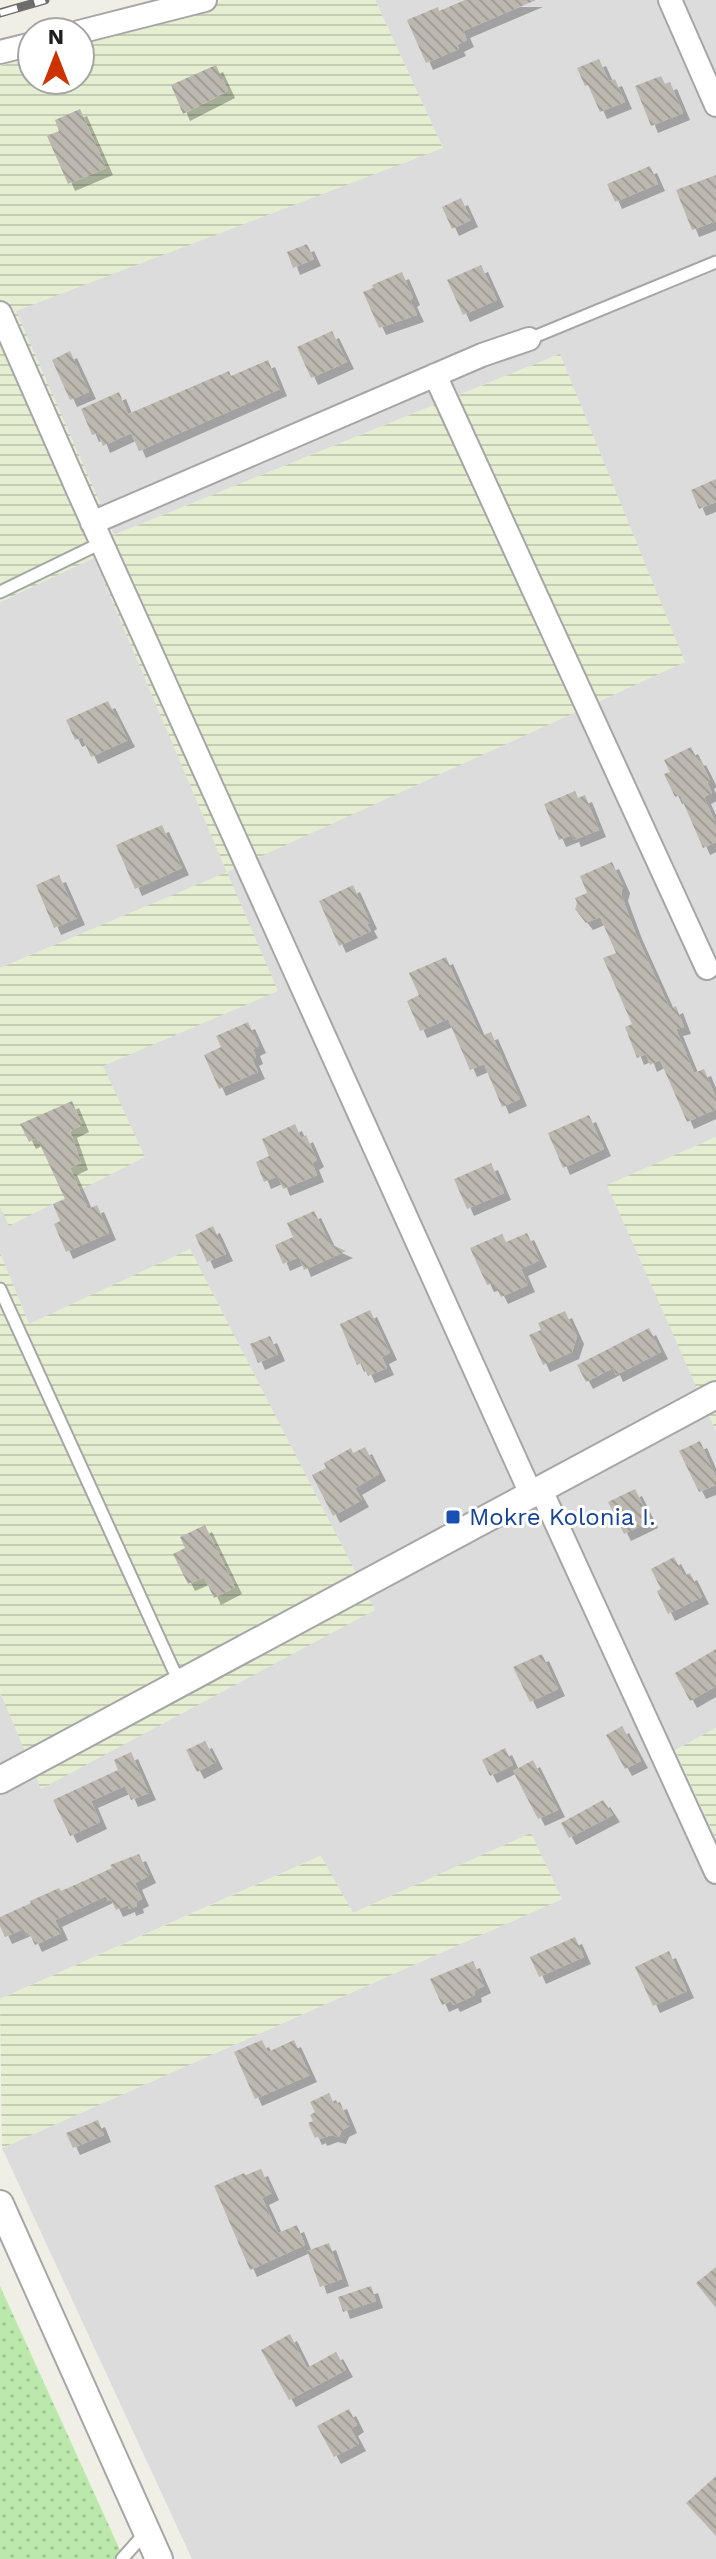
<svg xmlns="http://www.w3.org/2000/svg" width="716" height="2559" font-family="'Work Sans',sans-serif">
<defs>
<pattern id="farmland-rules" width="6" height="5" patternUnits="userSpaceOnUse" patternTransform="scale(2)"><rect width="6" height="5" fill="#e5eed1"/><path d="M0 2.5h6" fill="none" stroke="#c4ccb3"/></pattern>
<pattern id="grass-dots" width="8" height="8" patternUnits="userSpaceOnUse" patternTransform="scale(2)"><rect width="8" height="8" fill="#bbe9ac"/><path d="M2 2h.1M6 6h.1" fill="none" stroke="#a0c794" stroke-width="1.8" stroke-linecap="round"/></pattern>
<pattern id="building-back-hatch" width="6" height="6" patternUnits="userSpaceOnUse" patternTransform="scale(2)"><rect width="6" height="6" fill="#bcb8af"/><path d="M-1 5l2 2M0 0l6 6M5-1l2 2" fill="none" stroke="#a19e96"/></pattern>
<filter id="shadow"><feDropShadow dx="7" dy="7" stdDeviation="0" flood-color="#0004"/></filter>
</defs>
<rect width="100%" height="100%" fill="#f0efe5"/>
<path fill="#dddcdc" d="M375,0H716V1137L608,1185L716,1431V1728L675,1751L716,1839V2559H192L2,2148L562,1899L530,1834L353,1913L320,1856L0,1999V1692L42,1789L29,1324L0,1253V1206L10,1226L102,1066L227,873L0,968V602L94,557L227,872L560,354L114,535L15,311L91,282L0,66L32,57V80H80L443,148Z"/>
<path fill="url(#farmland-rules)" d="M225,0H375L443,148L16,311L114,535L560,354L685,662L227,872L278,991L103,1066L145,1157L9,1226L0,1206V968L227,872L94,558L0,602V66L32,57V80H80V43Z
M716,1137V1431L607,1185Z
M190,1249L375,1610L41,1789L0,1692V1253L29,1324Z
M716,1728V1839L675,1750Z
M531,1833L562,1899L2,2148L0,1999L321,1856L353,1913Z"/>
<path fill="url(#grass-dots)" d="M0,2286L124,2559H0Z"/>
<path fill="url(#building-back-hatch)" filter="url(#shadow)" d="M465,0H536L463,31L467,40L457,45L459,49L426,63L407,20L438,7L439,11Z
M599,59L609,81L615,79L625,102L600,112L588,85L585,86L577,68Z
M216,65L228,91L183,114L171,85Z
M661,76L665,84L670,82L683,113L651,126L635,86Z
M80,109L106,168L68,184L47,136L59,131L55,120Z
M650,166L658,184L615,202L607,184Z
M716,175V221L692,230L676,190Z
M461,198L471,220L452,229L442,207Z
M307,244L314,259L293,268L287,252Z
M481,265L497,300L463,315L447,280Z
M402,272L413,298L410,300L417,315L379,328L363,292L373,288L372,285Z
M332,331L347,362L311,378L297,347Z
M70,351L89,392L70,400L52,360Z
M268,360L280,389L139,451L131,433L103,446L98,433L92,435L81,409L119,392L128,414L229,371L231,376Z
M716,479V502L699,509L691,490Z
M108,701L128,740L91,757L82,737L75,740L66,720Z
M691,747L697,759L699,758L710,780L707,782L712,793L704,797L716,824V842L703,848L680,795L675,797L664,774L670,772L664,760Z
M575,791L578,798L585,795L599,830L574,840L572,835L559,840L544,804Z
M162,825L182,868L135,889L116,845Z
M612,862L623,886L621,894L635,932L670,1009L676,1006L684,1027L676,1029L694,1073L704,1069L716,1098V1109L687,1122L660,1060L650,1065L646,1054L637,1058L625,1027L632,1024L603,958L616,953L600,917L586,923L575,909L577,903L575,898L587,893L580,876Z
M59,875L78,918L54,928L36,885Z
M353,885L370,922L367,924L371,931L339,946L319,901Z
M446,957L481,1036L491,1032L520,1099L502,1107L484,1064L470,1070L448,1019L420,1031L407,1001L419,995L409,973Z
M248,1022L259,1046L253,1049L256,1057L252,1059L258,1072L219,1089L204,1055L221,1047L216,1036Z
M72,1101L82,1125L70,1131L81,1163L70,1168L88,1209L97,1205L109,1233L66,1252L54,1224L60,1221L53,1204L65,1199L37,1138L29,1142L20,1124Z
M589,1115L604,1149L563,1168L548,1133Z
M295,1124L301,1138L306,1135L317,1160L312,1163L317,1175L283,1189L278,1176L264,1182L256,1162L269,1156L262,1139Z
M491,1163L504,1193L467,1209L454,1179Z
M314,1211L330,1244L346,1251L304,1270L299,1257L283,1264L275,1245L293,1237L287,1223Z
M213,1226L226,1254L207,1262L195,1235Z
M527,1233L540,1260L521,1269L528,1285L501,1297L494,1283L487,1285L470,1248L502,1234L506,1242Z
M370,1310L390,1353L382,1357L387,1368L368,1376L362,1363L357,1365L340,1324Z
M565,1311L577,1337L572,1352L543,1365L529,1335L541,1330L538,1323Z
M649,1328L661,1352L616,1375L613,1368L586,1382L577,1365Z
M270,1336L278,1354L258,1363L250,1344Z
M700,1441L716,1477V1485L699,1492L679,1451Z
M365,1447L379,1474L355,1488L362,1500L333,1516L312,1475L326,1468L324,1463L351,1448L353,1453Z
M635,1489L651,1521L624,1534L608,1502Z
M205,1525L235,1587L214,1598L204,1577L188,1584L173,1554L185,1548L180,1537Z
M674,1557L684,1576L690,1573L702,1597L668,1614L657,1591L661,1589L651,1569Z
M716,1649V1686L690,1701L675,1673Z
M542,1654L558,1689L530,1702L513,1667Z
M622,1726L641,1761L625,1769L606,1735Z
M205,1741L216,1762L197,1772L186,1750Z
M505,1748L513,1765L490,1776L482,1760Z
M131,1752L149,1793L131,1800L125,1786L91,1801L100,1822L70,1836L53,1800L118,1770L114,1760Z
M533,1760L558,1810L538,1819L513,1771Z
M603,1800L613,1815L569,1838L561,1823Z
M139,1854L149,1876L135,1883L142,1899L136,1902L137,1906L129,1909L128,1905L116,1910L111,1899L108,1901L106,1896L55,1920L61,1933L35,1945L30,1934L27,1936L24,1929L5,1937L0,1926V1917L31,1903L30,1901L59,1888L61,1891L77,1884L112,1868L110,1865Z
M575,1937L584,1957L539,1977L530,1957Z
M669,1951L687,1991L653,2006L635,1967Z
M473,1961L484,1986L474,1991L475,1995L453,2005L451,2001L442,2005L430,1979Z
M262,2040L268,2052L294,2040L310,2075L255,2099L234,2052Z
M329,2093L334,2104L340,2102L350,2126L342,2130L339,2137L331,2135L320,2139L319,2136L315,2138L308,2123L313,2121L310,2115L315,2112L310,2102Z
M98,2120L104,2135L73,2148L66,2133Z
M261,2169L272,2193L262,2198L278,2233L297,2225L305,2245L250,2270L214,2186L244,2173L246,2175Z
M329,2243L342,2279L320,2287L307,2251Z
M716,2267V2308L696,2283Z
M371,2286L376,2301L343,2312L338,2297Z
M290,2334L307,2368L336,2352L346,2370L289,2400L261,2350Z
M349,2409L357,2425L351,2429L359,2444L334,2457L317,2426Z
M716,2476V2536L686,2503Z"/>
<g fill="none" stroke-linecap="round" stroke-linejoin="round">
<g stroke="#a6a6a6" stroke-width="15">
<path id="service" d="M529,339L716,262
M0,592L101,543
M0,1289L174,1671L182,1681
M122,2559L146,2532"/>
</g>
<g stroke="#a6a6a6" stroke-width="26">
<path id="minor" d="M670,0L716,105
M79,32L205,0
M0,52L32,44
M0,313L80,495L531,1494
M435,375L707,968
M92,523L482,355L529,339
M541,1490L716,1872"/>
</g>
<g stroke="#a6a6a6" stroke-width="30">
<path id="tertiary" d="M0,1780L716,1395
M0,2204L159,2559"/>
</g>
<use href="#service" stroke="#fff" stroke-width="11"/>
<use href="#minor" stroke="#fff" stroke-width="22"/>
<use href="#tertiary" stroke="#fff" stroke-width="26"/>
<g stroke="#6d6d6d" stroke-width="9">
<path id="rail" d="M0,13L45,0"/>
</g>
<use href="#rail" stroke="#fff" stroke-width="6" stroke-dasharray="18" stroke-linecap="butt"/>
</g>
<rect fill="#1a4fb4" stroke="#fff" stroke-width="3" x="445" y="1509" width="16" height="16" rx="4"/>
<g text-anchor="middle" stroke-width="6" stroke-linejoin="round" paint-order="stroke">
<g font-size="24" fill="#164399" stroke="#fff" text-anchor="start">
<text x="469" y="1525">Mokre Kolonia I.</text>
</g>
</g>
<g transform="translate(56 56)"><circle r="38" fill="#ffffff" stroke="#a5a5a5" stroke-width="2"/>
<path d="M0-6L14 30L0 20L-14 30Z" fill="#cd3301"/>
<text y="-12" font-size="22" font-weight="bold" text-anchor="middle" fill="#1f1f1f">N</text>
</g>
</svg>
